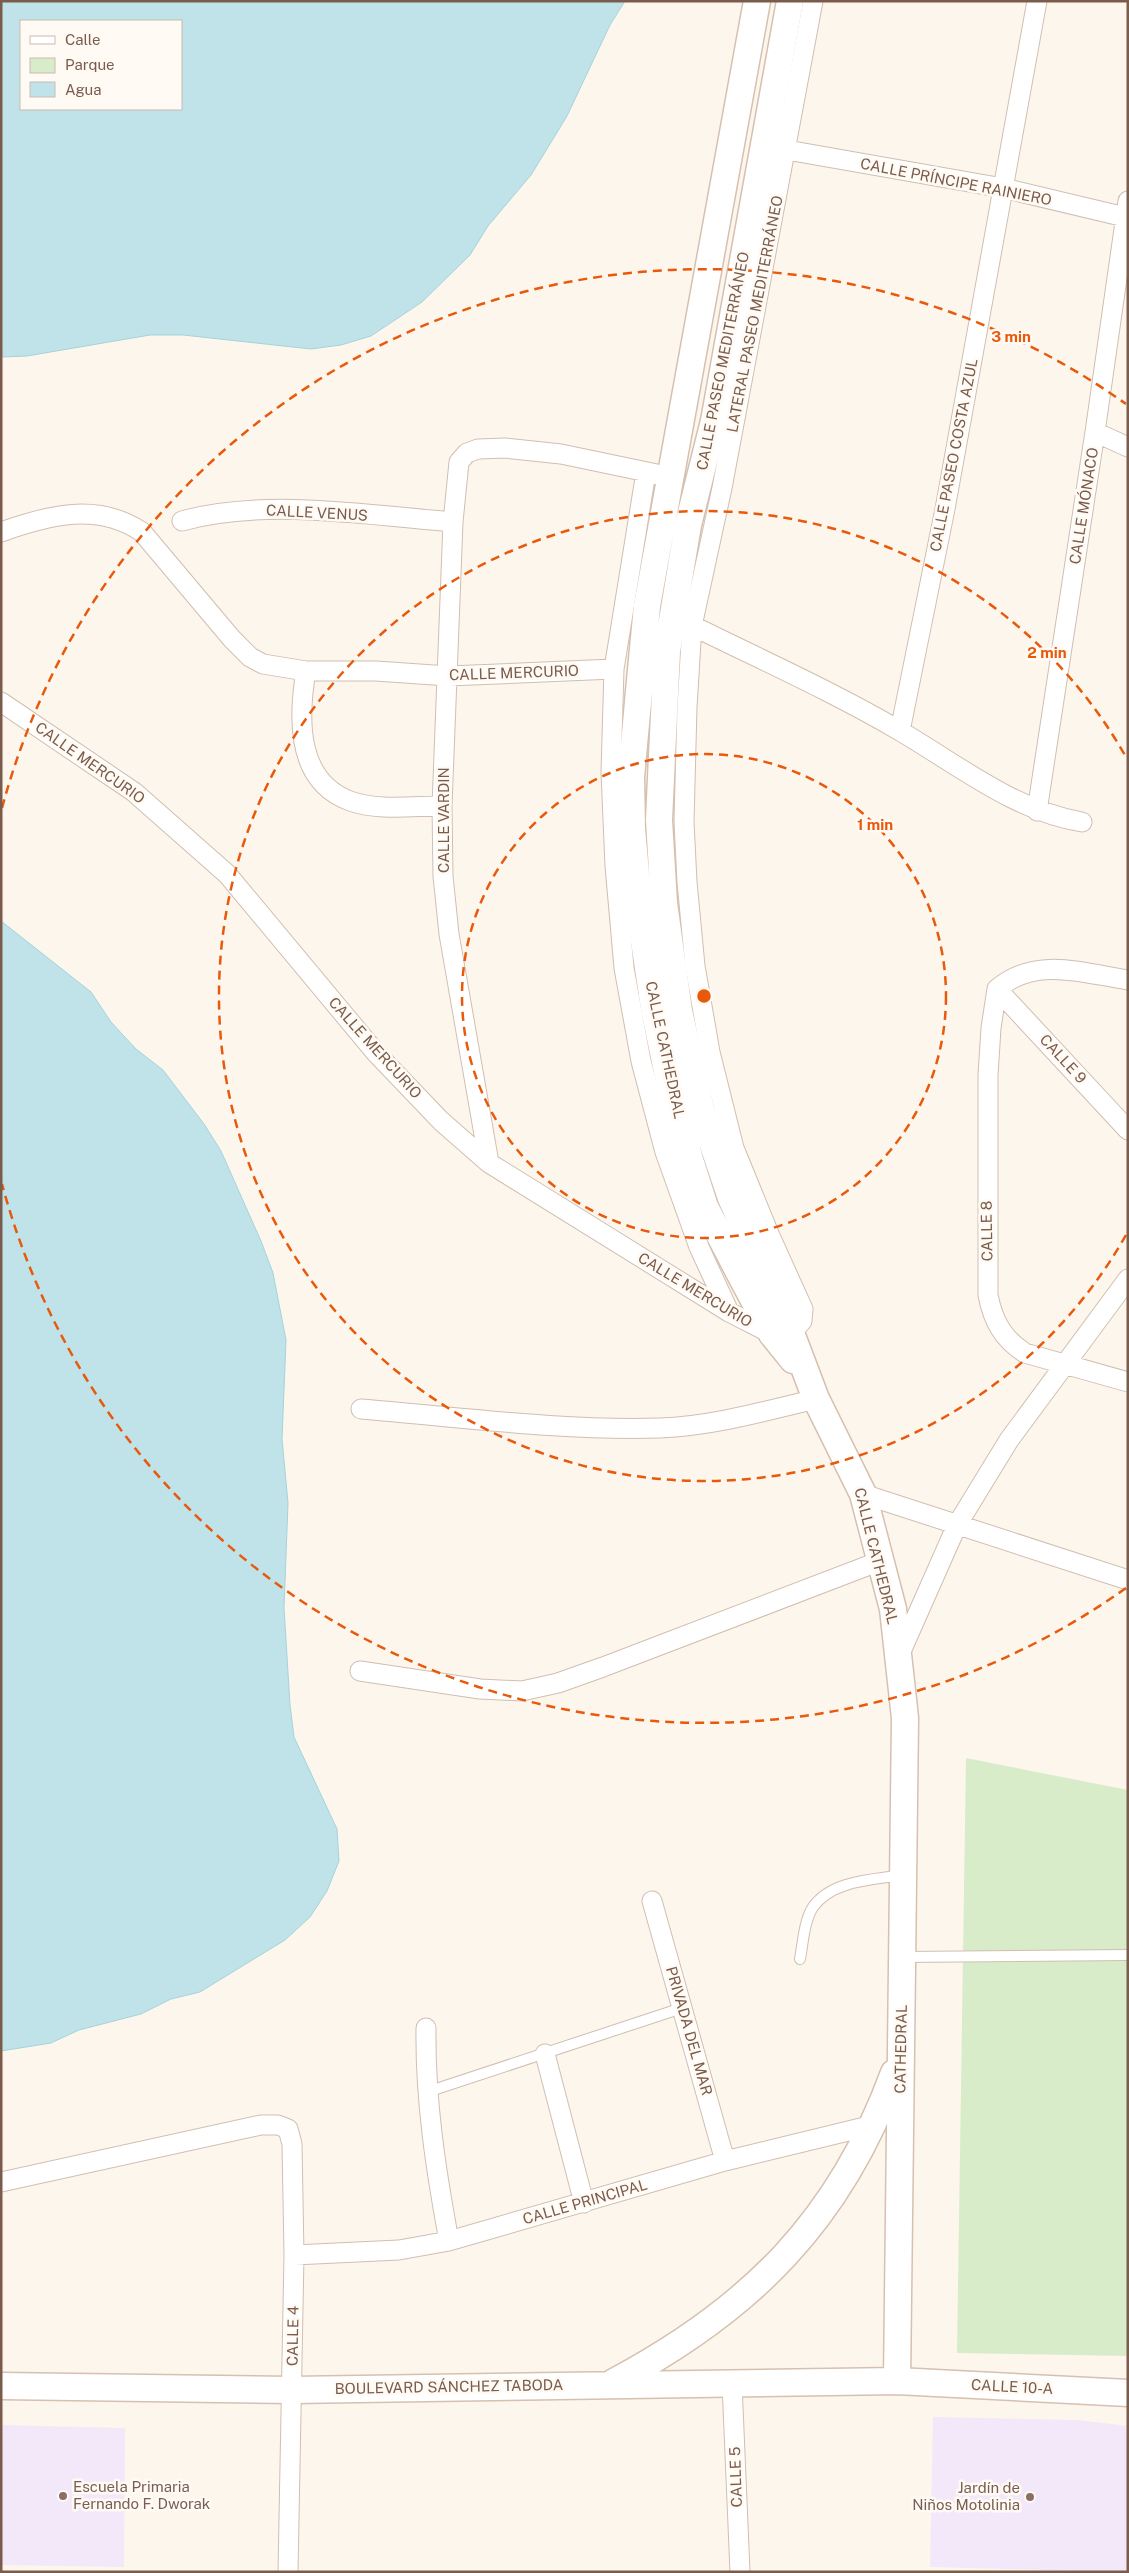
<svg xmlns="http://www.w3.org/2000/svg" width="1129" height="2573" font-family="'Public Sans',sans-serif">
<rect width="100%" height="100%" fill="#fdf6ec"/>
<path fill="#f3e8fa" d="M933,2417L1078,2420L1128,2426V2572L930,2567Z
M1,2425L125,2428L124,2567L1,2565Z"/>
<path fill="#d8ecc9" d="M966,1758L1128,1790V2356L957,2353Z"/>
<path fill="#bfe3e8" stroke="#a5d3da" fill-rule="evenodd" d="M1,1H625L610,25L567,116L531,175L488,226L470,255L422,302L371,336L341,345L311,349L183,335H150L27,356L1,357ZM21,21H181V109H21Z
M1,921L91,992L111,1022L136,1049L163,1070L204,1124L221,1151L261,1241L273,1273L286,1340L282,1439L288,1503L284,1608L290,1705L294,1737L337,1829L339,1861L327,1891L310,1917L285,1940L200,1992L171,1999L141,2014L79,2030L51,2043L1,2051Z"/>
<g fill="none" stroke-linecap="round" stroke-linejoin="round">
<g stroke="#d1beb0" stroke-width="12">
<path id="lane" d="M903,1957L1128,1955
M800,1959C803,1943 804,1921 813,1907C832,1880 873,1880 902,1875
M427,2092L682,2008"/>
</g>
<g stroke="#d1beb0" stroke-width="21">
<path id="street" d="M787,150L1003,188L1125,217
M1095,432L1128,447
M646,472L614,669L611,772L615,866L624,968L641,1061L665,1152L699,1247L729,1312
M182,521C263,498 369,515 453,522
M1,532C49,515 97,502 142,532L232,639L250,657L263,664L306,671H376L448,676L614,669
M683,621C755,657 830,690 900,731C958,765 1015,811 1082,822
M306,671C298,718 296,781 350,801C377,811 413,806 442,806
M1,702L134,792L227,874L376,1053L441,1121L489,1163L729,1312L772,1334L791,1333L802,1321L803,1309L770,1236L734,1148L710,1052L695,966L687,882L684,822L687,707L692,626L722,488L813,1
M900,731L945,509L1037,1
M1037,811L1095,432L1128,201
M997,989L991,1028L988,1075V1295C993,1321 1003,1339 1025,1353L1128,1382
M997,989L1128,1130
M997,989C1035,956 1083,973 1128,980
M489,1163L449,934L443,876L442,806L453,522L459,462L467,453L478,449L505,448L561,454L671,477
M361,1409C460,1417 561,1431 660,1428C713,1426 765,1411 816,1399
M863,1494L1128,1580
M899,1656L957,1525L1009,1440L1128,1279
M360,1671L480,1689L522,1691L558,1683L603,1667L880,1561
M652,1901L725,2161
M426,2028C425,2100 436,2171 449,2241
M545,2054L584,2203
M1,2182L261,2125H278L288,2129L292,2144L294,2255L288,2572
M294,2255L399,2250L449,2241L725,2161L873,2125
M732,2383L740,2572"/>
</g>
<g stroke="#d6c0b0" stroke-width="29">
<path id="secondary" d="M757,1L647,606L631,777L632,829L639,907L654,1008L671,1091L690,1160L705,1207L741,1276L772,1334L793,1360
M790,1L714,421L688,525L667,651L659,820L664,903L679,1011L701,1109L731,1198L791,1333L816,1399L863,1494L893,1609L905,1718L897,2381
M614,2382C751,2309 840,2220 894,2073
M1,2386L292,2390L897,2381L1128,2393"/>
</g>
<use href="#lane" stroke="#fff" stroke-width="10"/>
<use href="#street" stroke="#fff" stroke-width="19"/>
<use href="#secondary" stroke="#fff" stroke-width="26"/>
</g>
<g fill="none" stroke="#e8590c" stroke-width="2.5" stroke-dasharray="9 6">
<circle cx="704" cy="996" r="242"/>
<path d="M1126 1235A485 485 0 1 1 1126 757"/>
<path d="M1126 1588A727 727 0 0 1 2 1184M2 808A727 727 0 0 1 1126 404"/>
</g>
<g fill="#8d6e63" stroke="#fffaf3" stroke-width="2">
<circle cx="63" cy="2496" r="5"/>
<circle cx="1030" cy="2497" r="5"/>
</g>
<g text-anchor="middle" stroke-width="5" stroke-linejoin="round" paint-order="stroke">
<g font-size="15" fill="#7a5c4d" stroke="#fffaf3">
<text transform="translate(956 182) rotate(11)" y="5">CALLE PRÍNCIPE RAINIERO</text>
<text transform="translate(755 314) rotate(-79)" y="5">LATERAL PASEO MEDITERRÁNEO</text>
<text transform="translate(723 361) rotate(-79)" y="5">CALLE PASEO MEDITERRÁNEO</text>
<text transform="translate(954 455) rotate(-79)" y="5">CALLE PASEO COSTA AZUL</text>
<text transform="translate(1084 506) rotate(-81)" y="5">CALLE MÓNACO</text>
<text transform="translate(317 513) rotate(3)" y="5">CALLE VENUS</text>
<text transform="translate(514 673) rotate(-2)" y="5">CALLE MERCURIO</text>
<text transform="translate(90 763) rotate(35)" y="5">CALLE MERCURIO</text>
<text transform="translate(444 820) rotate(-90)" y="5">CALLE VARDIN</text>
<text transform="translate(375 1048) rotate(48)" y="5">CALLE MERCURIO</text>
<text transform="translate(665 1050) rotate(78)" y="5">CALLE CATHEDRAL</text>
<text transform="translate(1063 1059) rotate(47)" y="5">CALLE 9</text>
<text transform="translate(987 1231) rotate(-91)" y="5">CALLE 8</text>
<text transform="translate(695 1290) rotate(31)" y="5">CALLE MERCURIO</text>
<text transform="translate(876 1556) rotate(76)" y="5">CALLE CATHEDRAL</text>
<text transform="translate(689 2031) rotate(74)" y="5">PRIVADA DEL MAR</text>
<text transform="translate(901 2049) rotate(-89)" y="5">CATHEDRAL</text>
<text transform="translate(585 2202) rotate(-16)" y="5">CALLE PRINCIPAL</text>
<text transform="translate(293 2336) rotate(-89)" y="5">CALLE 4</text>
<text transform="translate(449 2387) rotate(-1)" y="5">BOULEVARD SÁNCHEZ TABODA</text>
<text transform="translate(1012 2387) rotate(3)" y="5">CALLE 10-A</text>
<text transform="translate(736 2477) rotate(-92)" y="5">CALLE 5</text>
</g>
<g font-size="15" fill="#785e54" stroke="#fffaf3" text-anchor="start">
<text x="73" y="2492">Escuela Primaria<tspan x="73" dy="17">Fernando F. Dworak</tspan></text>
<text x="1020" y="2493" text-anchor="end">Jardín de<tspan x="1020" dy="17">Niños Motolinia</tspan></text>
</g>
</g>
<circle cx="704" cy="996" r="8" fill="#e8590c" stroke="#fffaf3" stroke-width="2.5"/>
<g font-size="15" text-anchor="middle" font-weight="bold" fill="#e8590c" stroke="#fffaf3" stroke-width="5" stroke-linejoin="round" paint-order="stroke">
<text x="1011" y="342">3 min</text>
<text x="1047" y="658">2 min</text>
<text x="875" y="830">1 min</text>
</g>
<rect width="1129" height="2573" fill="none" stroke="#7a5c4d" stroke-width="5"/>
<rect x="20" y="20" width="162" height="90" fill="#fffaf3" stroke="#cabbb1"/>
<rect x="30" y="36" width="25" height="8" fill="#ffffff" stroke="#cabbb1"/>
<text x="65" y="45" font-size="15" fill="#7a5c4d">Calle</text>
<rect x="30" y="58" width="25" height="15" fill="#d8ecc9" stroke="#cabbb1"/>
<text x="65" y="70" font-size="15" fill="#7a5c4d">Parque</text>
<rect x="30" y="82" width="25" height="15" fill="#bfe3e8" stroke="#cabbb1"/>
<text x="65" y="95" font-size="15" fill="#7a5c4d">Agua</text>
</svg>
